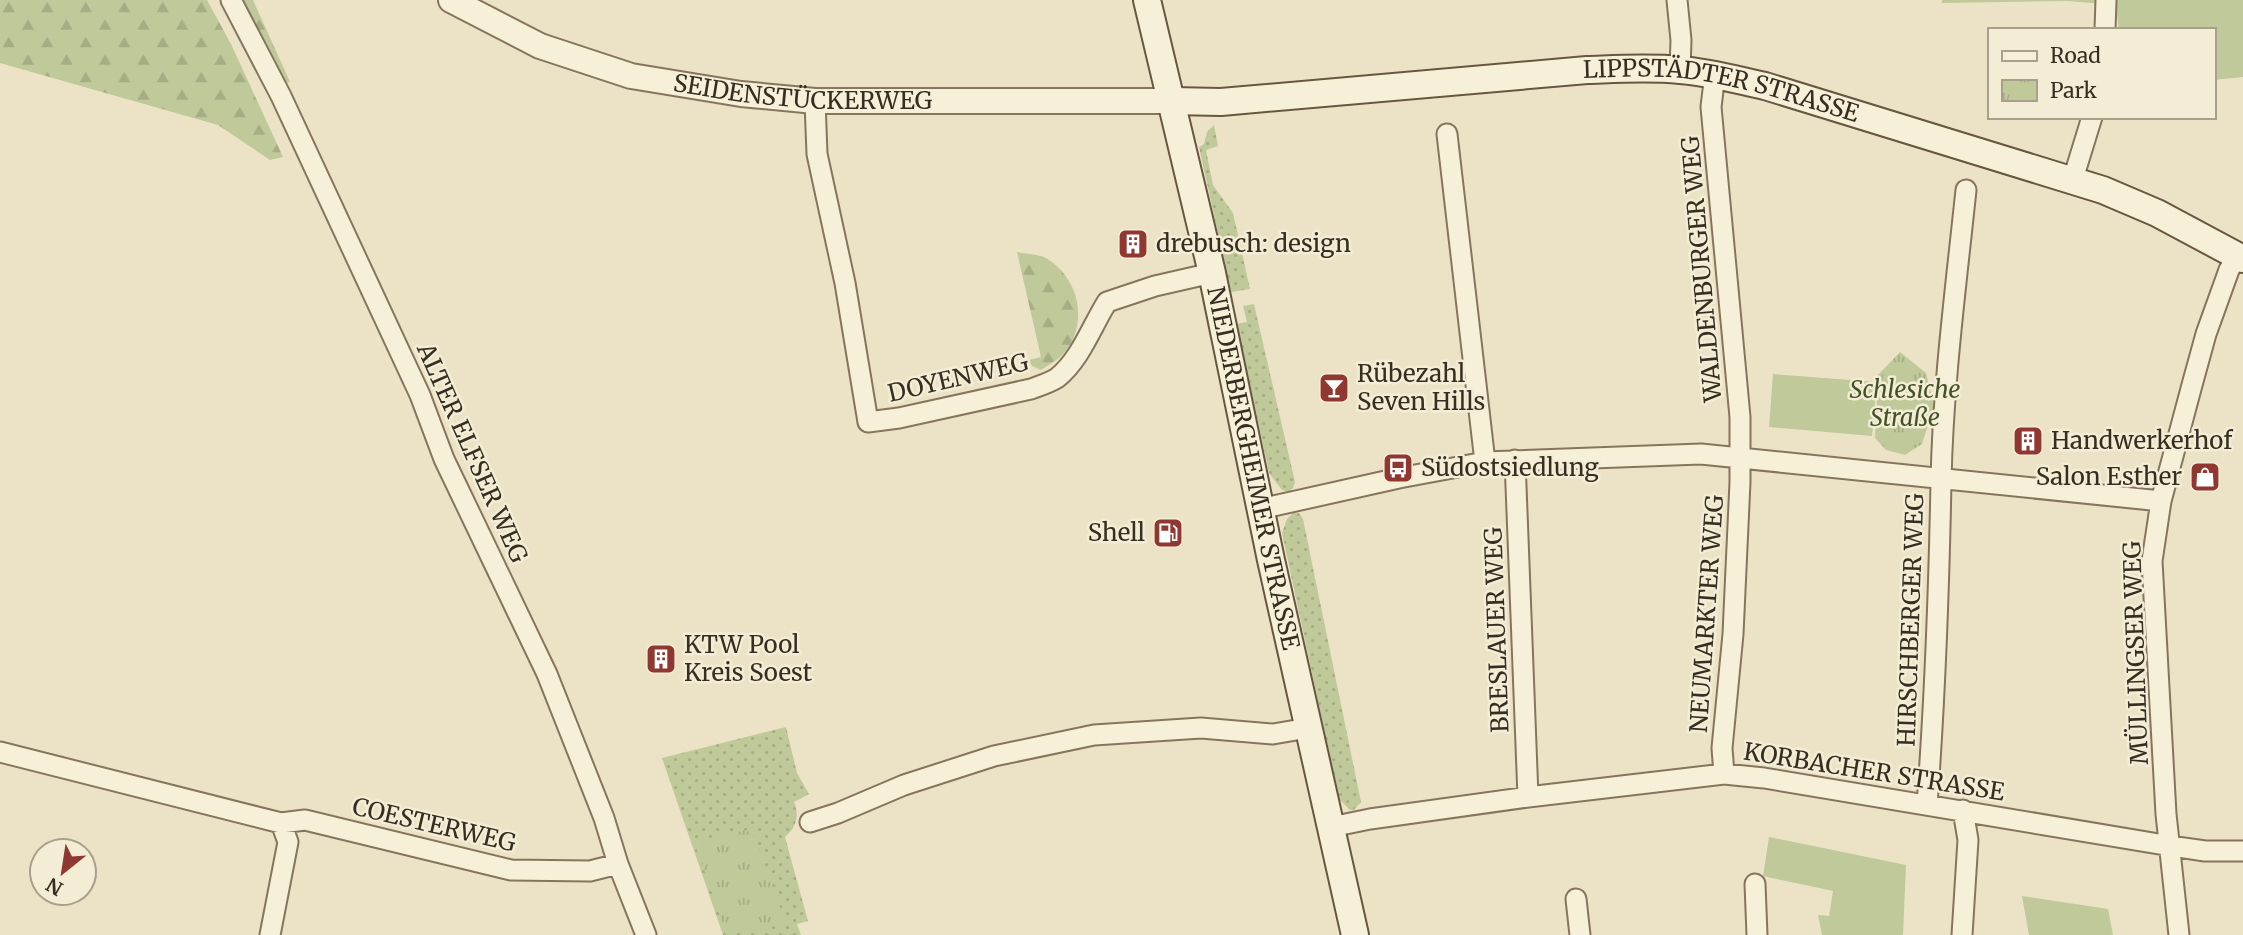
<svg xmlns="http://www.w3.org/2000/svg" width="2243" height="935" font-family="Merriweather,serif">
<defs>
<pattern id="grass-dots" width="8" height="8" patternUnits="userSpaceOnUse" patternTransform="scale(1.75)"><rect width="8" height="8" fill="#c0c99a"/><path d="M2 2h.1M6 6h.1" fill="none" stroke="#a6ad84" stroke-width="1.8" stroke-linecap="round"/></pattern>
<pattern id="forest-firs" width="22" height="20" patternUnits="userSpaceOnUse" patternTransform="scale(1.75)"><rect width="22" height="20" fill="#c0c99a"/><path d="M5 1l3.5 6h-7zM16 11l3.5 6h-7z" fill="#a6ad84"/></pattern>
<pattern id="park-tufts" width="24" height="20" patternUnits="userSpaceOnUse" patternTransform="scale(1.75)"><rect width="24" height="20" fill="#c0c99a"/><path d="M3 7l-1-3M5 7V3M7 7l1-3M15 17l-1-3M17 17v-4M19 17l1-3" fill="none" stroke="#a6ad84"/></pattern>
</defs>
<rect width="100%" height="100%" fill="#ece3c6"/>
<path fill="url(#grass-dots)" d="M1214,125L1218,146L1206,150L1213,185L1233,213L1250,289L1231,292L1199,147L1204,144L1207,132Z
M1254,304L1295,482L1293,488L1289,492L1282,490L1269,473L1237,324L1247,322L1243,306Z
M1293,513H1299L1303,519L1361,802L1354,810H1350L1339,799L1282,533L1287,519Z
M786,727L797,773L809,794L794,802C800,816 796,828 785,837L808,921L797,924L801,935H723L662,758Z"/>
<path fill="url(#forest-firs)" d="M0,0H207L231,44L283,157L270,160L218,125L0,63Z
M240,0H253L290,82L283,83Z
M1017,252C1027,254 1041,254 1049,260C1080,280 1089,326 1063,354C1057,361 1048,365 1041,370L1032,366L1029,360L1041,357Z"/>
<path fill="url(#park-tufts)" d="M1900,352L1926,373L1934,406L1922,444L1905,455L1886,450L1875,438L1878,375Z
M746,830L755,837L786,924L727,935L696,847L710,838Z"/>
<path fill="#c0c99a" d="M1942,0H2243V77L2213,80V30H2119L2116,5L2068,1L1942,3Z
M1773,374L1877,382L1872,436L1769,427Z
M1769,837L1906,865L1903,935H1822L1818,915L1829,916L1833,891L1763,876Z
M2022,896L2108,909L2113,935H2029Z"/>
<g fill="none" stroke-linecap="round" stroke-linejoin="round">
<g stroke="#86755d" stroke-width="23">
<path id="minor" d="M231,0L281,96L420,395L444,459L547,674L604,818L618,864L646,935
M1677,0L1681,40L1680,70
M2105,30L2106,0
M1715,74L1711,107L1740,417V482L1733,634L1722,748L1724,774
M815,101L817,154L845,283L868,422L899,418L1031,389C1039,386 1049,383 1057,378C1080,360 1092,326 1107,302L1155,286L1212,273
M1447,134L1485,462
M2073,179L2092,117
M1515,460L1528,797
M1260,509L1399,478L1485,462L1701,454L2161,501
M0,752L281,823L305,820L511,870L590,871L618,864
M1927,805C1935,697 1939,589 1941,481C1943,384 1956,286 1966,190
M810,822L838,813L904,785L994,756L1094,735L1201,728L1273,734L1308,728
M1331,827L1370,819L1528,797L1724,774L1764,778L2171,846L2205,851H2243
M1755,884L1757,935
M1576,899L1580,935
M270,935L288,842L281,823
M1962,935L1968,840L1963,810
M2179,935L2166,814L2152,561L2161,501L2192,385L2206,334L2229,270L2237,256"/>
</g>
<g stroke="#86755d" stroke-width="28">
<g id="tertiary">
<path id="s1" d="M451,0L540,46L631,76L741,94L815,101H1172"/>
</g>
</g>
<g stroke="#685740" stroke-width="30">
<g id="secondary">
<path id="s2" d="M1147,0L1212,273L1271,560L1355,935"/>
<path id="s3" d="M1172,101L1221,102L1587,70C1618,69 1649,67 1680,70C1709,72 1737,80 1765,86L2103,190L2157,213L2243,259"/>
</g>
</g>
<use href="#minor" stroke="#f7f0d9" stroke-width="19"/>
<use href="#tertiary" stroke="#f7f0d9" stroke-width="24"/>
<use href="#secondary" stroke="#f7f0d9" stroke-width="26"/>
</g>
<defs>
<g id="building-square" transform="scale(1.575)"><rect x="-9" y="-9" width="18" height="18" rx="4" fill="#913731" stroke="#f3edd5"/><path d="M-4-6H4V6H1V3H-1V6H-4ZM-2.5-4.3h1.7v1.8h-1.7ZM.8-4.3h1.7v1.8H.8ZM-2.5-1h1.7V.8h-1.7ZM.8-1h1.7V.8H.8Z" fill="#fff"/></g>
<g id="bar-square" transform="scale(1.575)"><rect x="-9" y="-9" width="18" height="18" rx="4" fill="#913731" stroke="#f3edd5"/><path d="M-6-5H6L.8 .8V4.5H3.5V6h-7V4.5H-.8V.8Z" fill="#fff"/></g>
<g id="bus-square" transform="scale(1.575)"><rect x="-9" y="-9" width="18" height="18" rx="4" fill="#913731" stroke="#f3edd5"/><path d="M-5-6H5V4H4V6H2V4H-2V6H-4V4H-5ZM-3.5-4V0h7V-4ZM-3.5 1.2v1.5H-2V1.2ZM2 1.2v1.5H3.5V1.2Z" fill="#fff"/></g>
<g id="shop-square" transform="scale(1.575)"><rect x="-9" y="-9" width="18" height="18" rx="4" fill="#913731" stroke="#f3edd5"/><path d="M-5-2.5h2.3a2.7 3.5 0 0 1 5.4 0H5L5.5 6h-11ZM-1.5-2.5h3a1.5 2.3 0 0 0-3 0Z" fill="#fff"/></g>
<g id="fuel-square" transform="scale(1.575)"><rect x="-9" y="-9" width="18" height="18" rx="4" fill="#913731" stroke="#f3edd5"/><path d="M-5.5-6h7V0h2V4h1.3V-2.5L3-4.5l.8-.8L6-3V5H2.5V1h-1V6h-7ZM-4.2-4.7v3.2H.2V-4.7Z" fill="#fff"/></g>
</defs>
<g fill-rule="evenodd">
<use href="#building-square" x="1133" y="244"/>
<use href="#bar-square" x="1334" y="388"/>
<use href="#building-square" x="2028" y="441"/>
<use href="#bus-square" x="1398" y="468"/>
<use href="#shop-square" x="2205" y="477"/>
<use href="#fuel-square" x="1168" y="533"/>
<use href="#building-square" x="661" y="659"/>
</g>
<g text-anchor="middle" stroke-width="5" stroke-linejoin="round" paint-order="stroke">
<g font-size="24" fill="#372d20" stroke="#f3edd5">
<text dy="8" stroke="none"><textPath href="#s1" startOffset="369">SEIDENSTÜCKERWEG</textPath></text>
<text dy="8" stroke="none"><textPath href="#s3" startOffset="553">LIPPSTÄDTER STRASSE</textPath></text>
<text transform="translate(1702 269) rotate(-95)" y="8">WALDENBURGER WEG</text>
<text transform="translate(958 378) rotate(-13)" y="8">DOYENWEG</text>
<text transform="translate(472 453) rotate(66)" y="8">ALTER ELFSER WEG</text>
<text dy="8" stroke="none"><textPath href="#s2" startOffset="480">NIEDERBERGHEIMER STRASSE</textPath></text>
<text transform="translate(1707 614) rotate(-86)" y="8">NEUMARKTER WEG</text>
<text transform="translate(1911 620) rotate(-88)" y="8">HIRSCHBERGER WEG</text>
<text transform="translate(1497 630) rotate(-92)" y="8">BRESLAUER WEG</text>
<text transform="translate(2136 653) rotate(-92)" y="8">MÜLLINGSER WEG</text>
<text transform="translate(1874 772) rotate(9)" y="8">KORBACHER STRASSE</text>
<text transform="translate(434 825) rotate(13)" y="8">COESTERWEG</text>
</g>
<g font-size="24" fill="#372d20" stroke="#f3edd5" text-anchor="start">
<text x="1156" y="252">drebusch: design</text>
<text x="1357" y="382">Rübezahl<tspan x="1357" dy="28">Seven Hills</tspan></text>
<text x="2051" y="449">Handwerkerhof</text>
<text x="1421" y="476">Südostsiedlung</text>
<text x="2182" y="485" text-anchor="end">Salon Esther</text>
<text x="1145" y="541" text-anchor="end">Shell</text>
<text x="684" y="653">KTW Pool<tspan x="684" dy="28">Kreis Soest</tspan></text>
</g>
<g font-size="24" font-style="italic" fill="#445228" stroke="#f3edd5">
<text x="1905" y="398">Schlesiche<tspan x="1905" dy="28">Straße</tspan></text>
</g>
</g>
<rect x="1988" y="28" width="228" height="91" fill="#f3edd5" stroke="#a8a08d" stroke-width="2"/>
<rect x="2002" y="51" width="35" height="10" fill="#f7f0d9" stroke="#a8a08d" stroke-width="2"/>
<text x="2050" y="63" font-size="21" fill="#372d20">Road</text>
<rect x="2002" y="80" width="35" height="21" fill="url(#park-tufts)" stroke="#a8a08d" stroke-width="2"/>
<text x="2050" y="98" font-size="21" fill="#372d20">Park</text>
<g transform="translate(63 872) rotate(210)"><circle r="33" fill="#f3edd5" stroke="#a8a08d" stroke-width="2"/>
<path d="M0-5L12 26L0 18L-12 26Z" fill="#913731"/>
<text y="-10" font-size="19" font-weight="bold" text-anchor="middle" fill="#372d20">N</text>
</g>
</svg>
